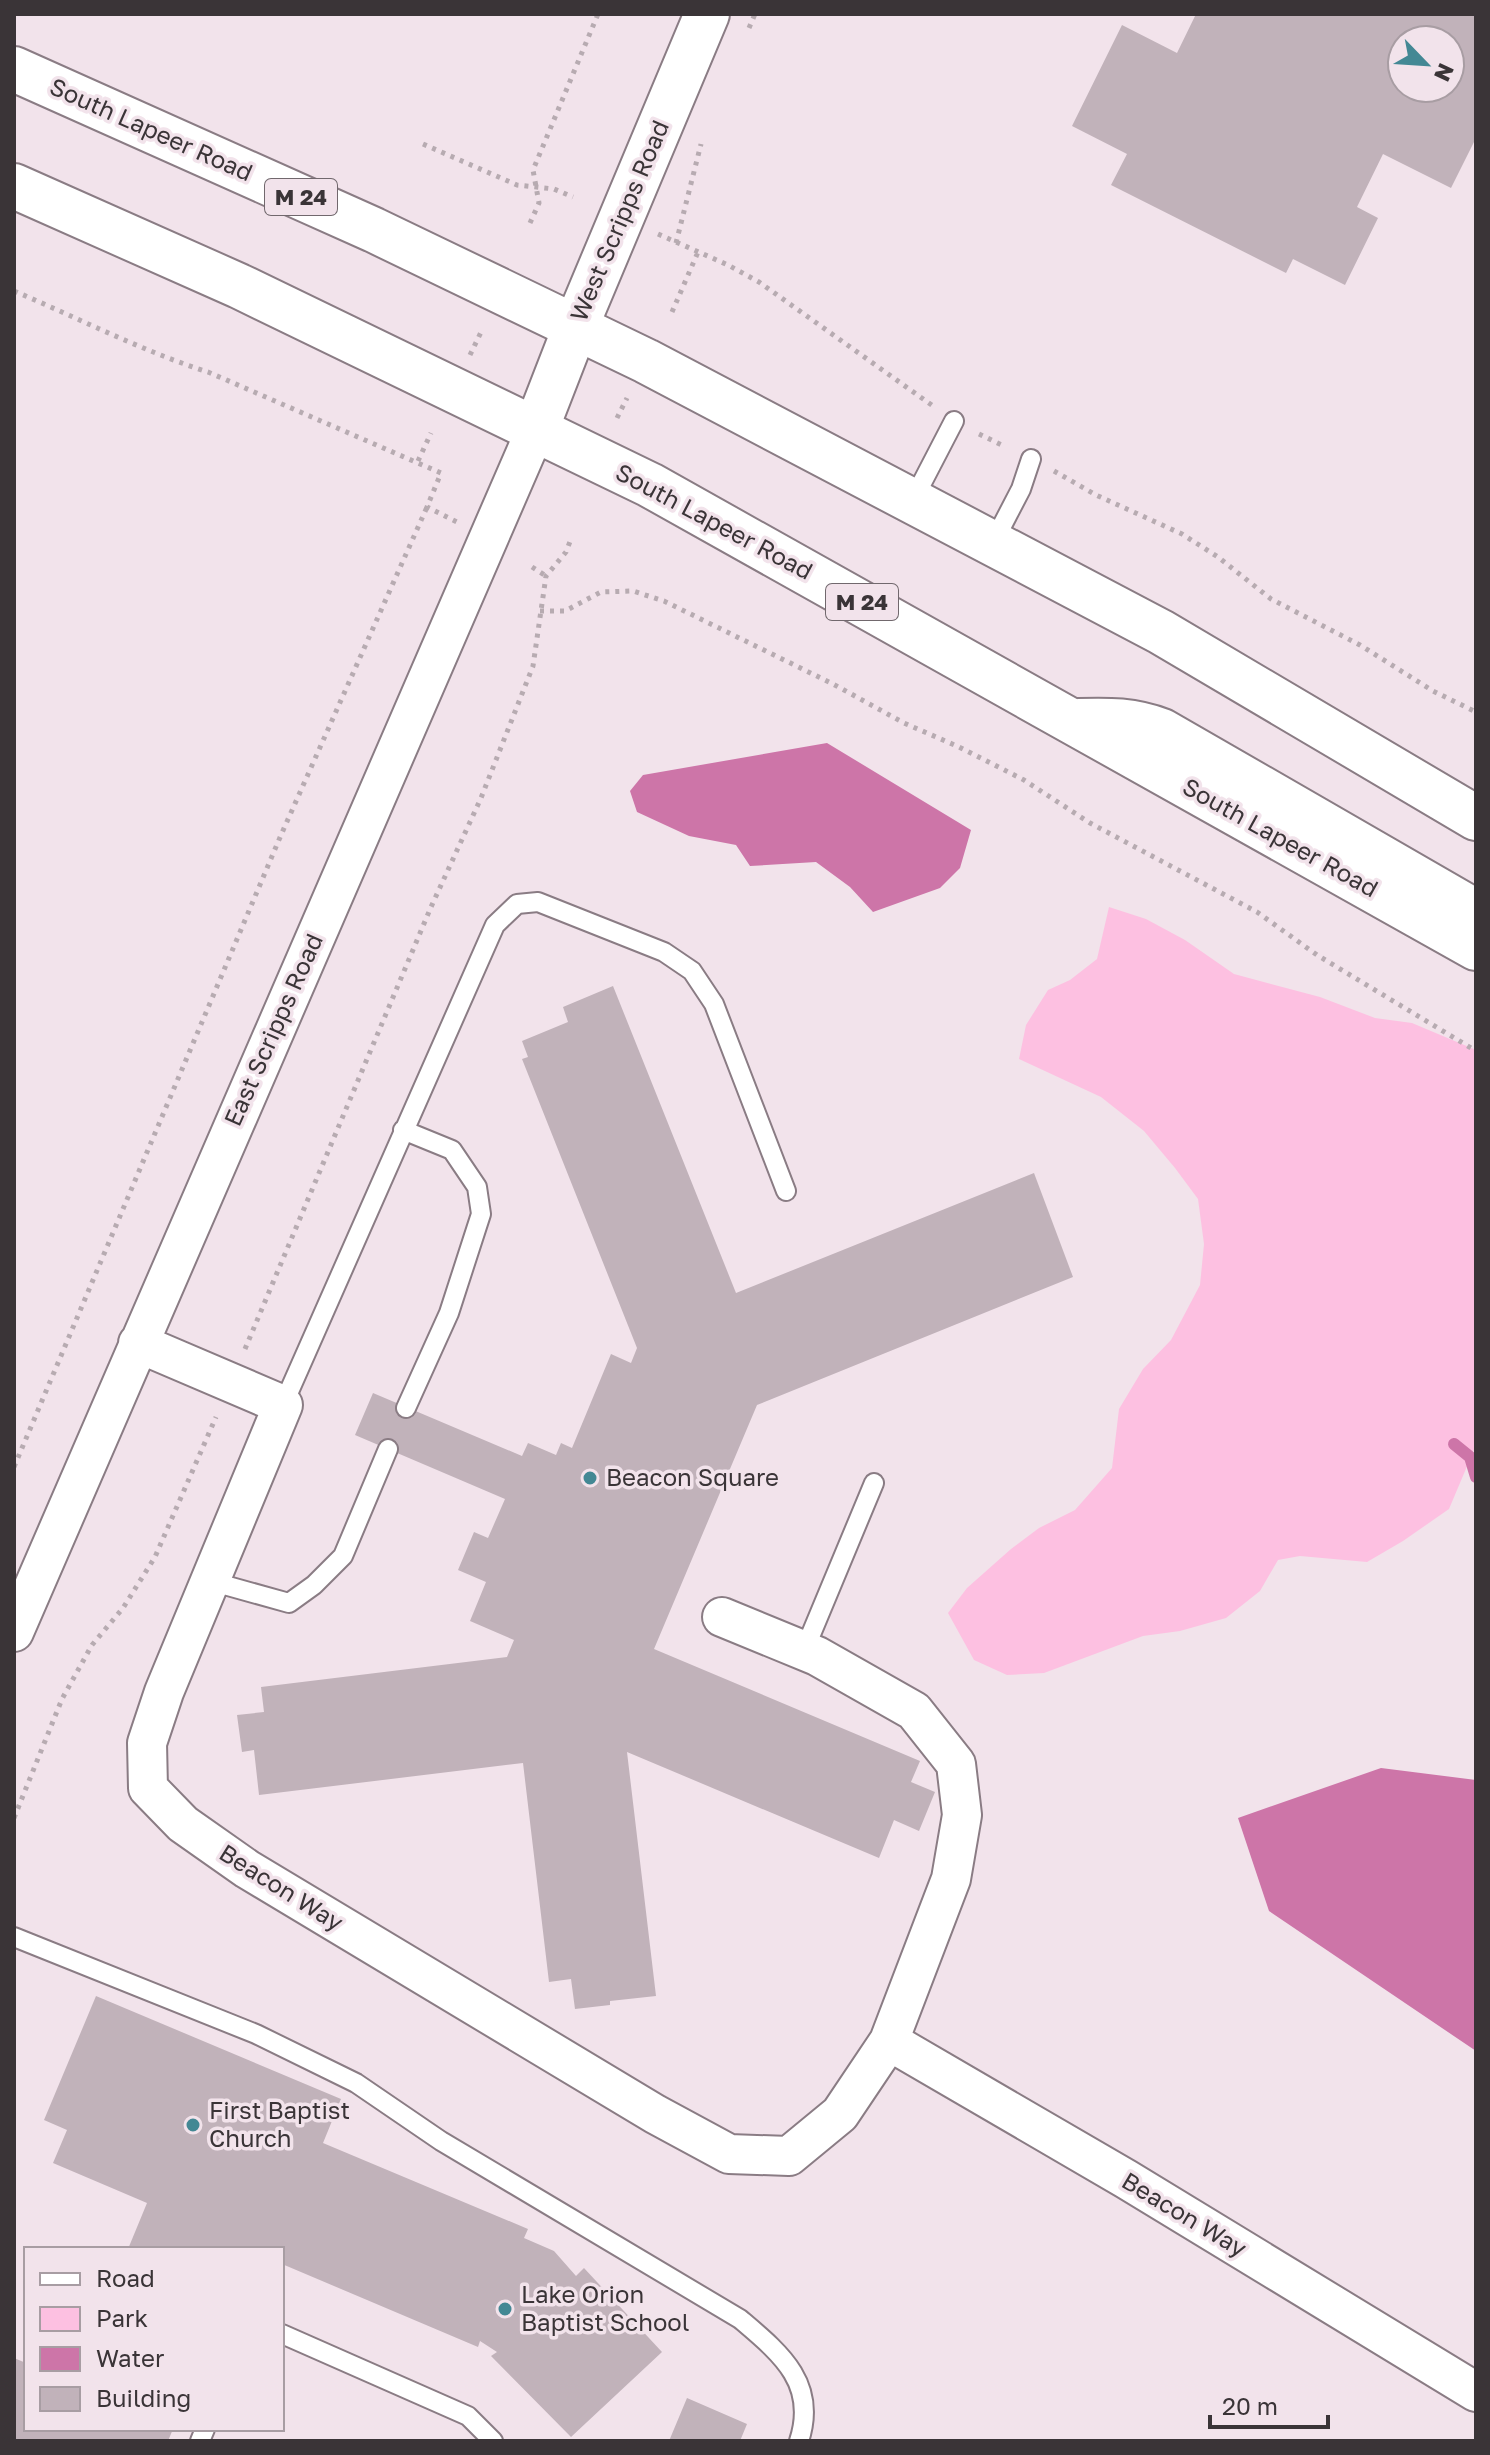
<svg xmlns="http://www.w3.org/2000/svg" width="1490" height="2455" font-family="'Golos Text',sans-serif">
<rect width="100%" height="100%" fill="#f2e3eb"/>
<path fill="#fdc0e1" d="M1109,907L1146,919L1185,940L1234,974L1320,997L1375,1018L1412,1023L1476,1050V1445L1449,1509L1403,1541L1367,1562L1300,1556L1278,1560L1260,1591L1226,1618L1180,1631L1143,1636L1044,1673L1007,1675L974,1660L948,1613L967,1588L1011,1549L1039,1528L1075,1510L1112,1468L1119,1409L1143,1369L1171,1340L1200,1285L1204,1244L1198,1199L1175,1168L1144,1131L1101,1097L1019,1059L1026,1025L1048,990L1070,980L1097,959Z"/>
<path fill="#cd75a8" d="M827,743L971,830L960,868L940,888L873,912L850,887L816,862L750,866L736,845L689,836L637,812L630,791L643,775Z
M1381,1768L1476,1780V2051L1269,1911L1238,1818Z"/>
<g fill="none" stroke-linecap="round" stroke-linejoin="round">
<path stroke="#cd75a8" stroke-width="12" d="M1454,1444L1470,1457L1476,1477"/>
</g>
<path fill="#c1b2ba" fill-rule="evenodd" d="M1196,14H1476V138L1451,188L1383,154L1357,207L1378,218L1345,285L1293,259L1286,273L1111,185L1127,154L1072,126L1122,25L1177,53ZM1402,40H1450V88H1402Z
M613,986L736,1293L1034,1173L1073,1277L757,1405L654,1649L920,1761L911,1782L935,1792L919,1831L894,1820L879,1858L627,1752L656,1996L610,2001V2005L575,2009L571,1979L549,1982L523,1763L259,1795L254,1750L242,1752L237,1715L264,1712L261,1687L507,1657L514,1640L470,1621L486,1582L458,1570L474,1532L488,1538L505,1499L355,1435L373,1393L522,1456L528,1443L556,1455L561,1443L572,1448L611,1354L631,1363L637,1348L522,1059L528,1057L522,1041L568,1022L563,1007Z
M96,1996L341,2099L323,2143L528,2229L524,2238L554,2251L576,2276L584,2268L662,2352L571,2437L491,2356L497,2352L480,2341L478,2347L282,2264V2249H128L147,2203L53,2163L67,2130L44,2120Z
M14,2358L26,2363V2429H173L168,2441H14Z
M687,2398L747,2424L740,2441H669Z"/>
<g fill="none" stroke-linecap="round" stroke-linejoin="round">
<g stroke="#8a7c84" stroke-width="22">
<path id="lane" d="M912,502L954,421
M993,543L1021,489L1031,459
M403,1130L452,1150L477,1187L481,1214L449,1313L406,1408
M283,1405L495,925L517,904L538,902L664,952L692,971L714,1004L786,1191
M210,1581L289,1603L314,1585L343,1556L388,1449
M804,1651L874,1483
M14,1937L256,2034L356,2083L441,2141L740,2319C780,2353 818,2383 799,2441
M282,2334L468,2416L493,2441
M200,2441L205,2429"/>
</g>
<g stroke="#8a7c84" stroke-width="42">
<path id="street" d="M138,1343L283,1405L164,1692L147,1743L148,1788L183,1824L247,1869L655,2114L729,2154L789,2156L840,2114L889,2041L951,1879L962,1815L956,1764L914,1711L817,1656L722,1617
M14,1632L536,429
M889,2041L1126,2179L1476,2392"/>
</g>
<g stroke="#8a7c84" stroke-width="48">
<path id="secondary" d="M536,429L576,326L707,14"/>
</g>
<g stroke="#8a7c84" stroke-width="48">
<path id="primary" d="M14,69L374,230L646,361L1161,632L1476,818
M14,186L239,286L650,485L1476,948
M1079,721C1109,720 1133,720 1162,731L1476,912"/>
</g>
<path stroke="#b7abb1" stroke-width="5" stroke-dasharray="4 6" stroke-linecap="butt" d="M749,28L755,14
M423,144L517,185L554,189L573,197
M530,223L539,203L533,170L598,14
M658,234L728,265L759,282L933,406
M676,243L701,144
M14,291C78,318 142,351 208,372L441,473L427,507L457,522
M672,312L698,252
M470,355L483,328
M617,418L627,398
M979,434L1006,447
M418,461L431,433
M1054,471L1096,495L1182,534L1218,557L1271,599L1360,645L1433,691L1476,712
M532,567L546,576
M540,611H565L601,592L633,591L664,601L833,684L904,723L959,747L1024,780L1090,823L1257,912L1317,955L1476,1051
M245,1349L431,907L481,798L533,666L546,576L566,552L571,539
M14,1467L281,835L427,507
M14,1818L62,1699L92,1645L123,1608L155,1557L216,1417"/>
<use href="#lane" stroke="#fff" stroke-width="18"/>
<use href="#street" stroke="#fff" stroke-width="38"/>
<use href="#secondary" stroke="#fff" stroke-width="44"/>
<use href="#primary" stroke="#fff" stroke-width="44"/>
</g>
<g fill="#438894" stroke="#f2e3eb" stroke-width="3">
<circle cx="590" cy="1478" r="8"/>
<circle cx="193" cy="2125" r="8"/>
<circle cx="505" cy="2309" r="8"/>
</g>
<g text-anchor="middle" stroke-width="7" stroke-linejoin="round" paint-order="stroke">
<g fill="#f2e3eb" stroke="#71686d" stroke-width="2">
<rect x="265" y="179" width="72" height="36" rx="6"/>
<rect x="826" y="584" width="72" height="36" rx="6"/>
</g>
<g font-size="22" font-weight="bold" fill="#3a3437">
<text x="301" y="205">M 24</text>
<text x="862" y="610">M 24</text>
</g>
<g font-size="24" fill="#3a3437" stroke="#f2e3eb">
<text transform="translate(151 130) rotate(24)" y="8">South Lapeer Road</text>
<text transform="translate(620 221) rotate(-67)" y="8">West Scripps Road</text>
<text transform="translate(714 522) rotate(28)" y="8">South Lapeer Road</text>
<text transform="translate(1280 838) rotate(29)" y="8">South Lapeer Road</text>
<text transform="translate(274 1030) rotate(-66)" y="8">East Scripps Road</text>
<text transform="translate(281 1888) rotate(32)" y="8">Beacon Way</text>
<text transform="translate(1184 2215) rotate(31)" y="8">Beacon Way</text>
</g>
<g font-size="24" fill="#3a3437" stroke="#f2e3eb" text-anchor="start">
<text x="606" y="1486">Beacon Square</text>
<text x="209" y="2119">First Baptist<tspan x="209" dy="28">Church</tspan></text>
<text x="521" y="2303">Lake Orion<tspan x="521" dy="28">Baptist School</tspan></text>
</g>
</g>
<rect width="1490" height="2455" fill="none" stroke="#3a3437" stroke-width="32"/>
<rect x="24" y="2247" width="260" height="184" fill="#f2e3eb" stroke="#a89da3" stroke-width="2"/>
<rect x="40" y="2273" width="40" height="12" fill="#ffffff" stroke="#a89da3" stroke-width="2"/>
<text x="96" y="2287" font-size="24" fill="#3a3437">Road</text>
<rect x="40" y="2307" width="40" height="24" fill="#fdc0e1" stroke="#a89da3" stroke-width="2"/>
<text x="96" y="2327" font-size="24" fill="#3a3437">Park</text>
<rect x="40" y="2347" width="40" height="24" fill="#cd75a8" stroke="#a89da3" stroke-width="2"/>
<text x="96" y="2367" font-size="24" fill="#3a3437">Water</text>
<rect x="40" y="2387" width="40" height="24" fill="#c1b2ba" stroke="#a89da3" stroke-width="2"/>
<text x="96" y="2407" font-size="24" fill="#3a3437">Building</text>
<g transform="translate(1426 64) rotate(115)"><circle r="38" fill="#f2e3eb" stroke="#a89da3" stroke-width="2"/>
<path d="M0-6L14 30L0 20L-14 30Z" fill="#438894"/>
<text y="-12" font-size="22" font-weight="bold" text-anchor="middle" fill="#3a3437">N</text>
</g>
<path d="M1210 2415v12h118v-12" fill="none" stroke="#3a3437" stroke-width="4"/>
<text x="1222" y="2415" font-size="24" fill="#3a3437" stroke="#f2e3eb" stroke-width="6" paint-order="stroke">20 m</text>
</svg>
